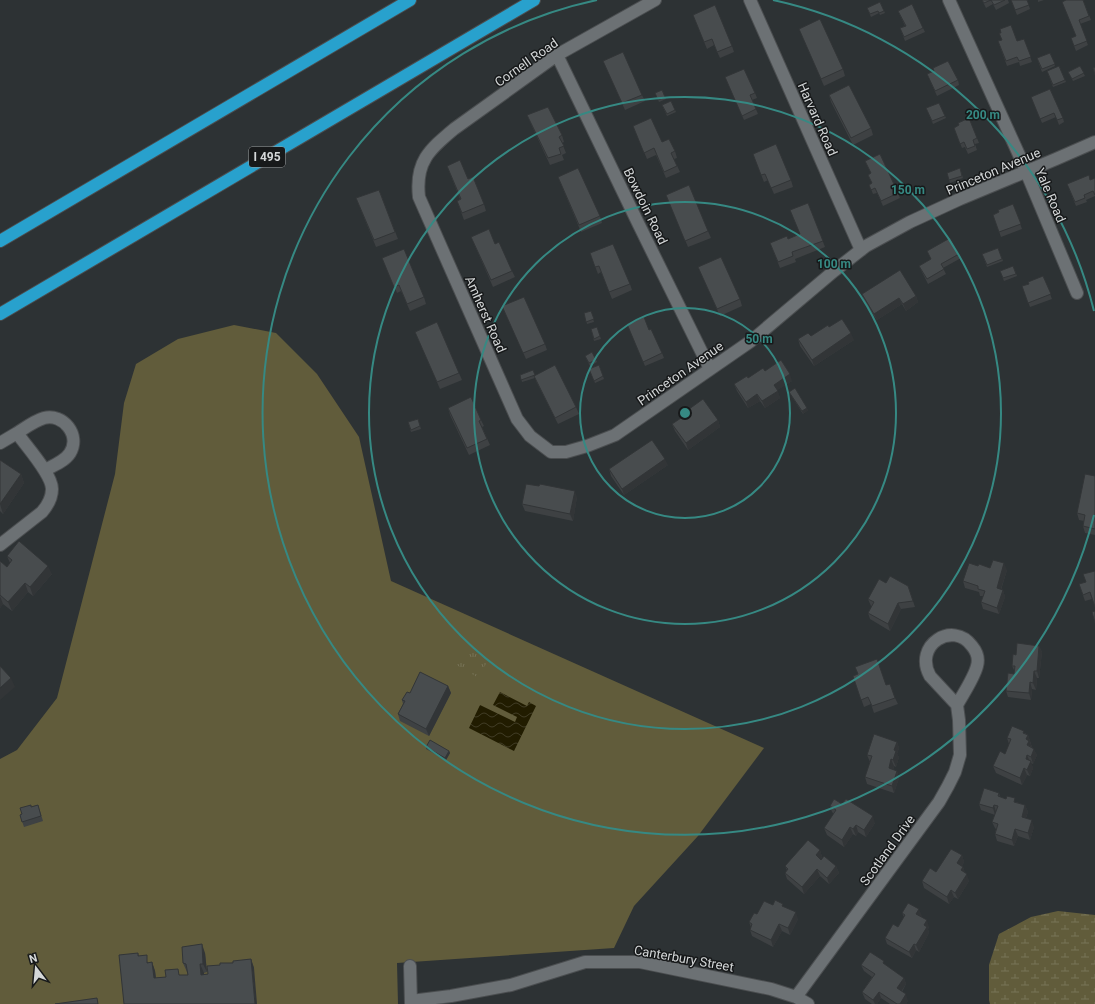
<svg xmlns="http://www.w3.org/2000/svg" width="1095" height="1004" font-family="Roboto,sans-serif">
<defs>
<pattern id="wetland-marsh" width="20" height="14" patternUnits="userSpaceOnUse"><rect width="20" height="14" fill="#615c3b"/><path d="M1 5h8M5 5V1M11 12h8M15 12V8" fill="none" stroke="#777357"/></pattern>
<pattern id="park-tufts" width="24" height="20" patternUnits="userSpaceOnUse"><rect width="24" height="20" fill="#615c3b"/><path d="M3 7l-1-3M5 7V3M7 7l1-3M15 17l-1-3M17 17v-4M19 17l1-3" fill="none" stroke="#777357"/></pattern>
<pattern id="water-waves" width="16" height="10" patternUnits="userSpaceOnUse"><rect width="16" height="10" fill="#211c00"/><path d="M0 5q4-4 8 0t8 0" fill="none" stroke="#403c24"/></pattern>
</defs>
<rect width="100%" height="100%" fill="#2d3234"/>
<path fill="#615c3b" d="M234,325L276,333L317,374L359,437L391,581L764,748L698,836L634,906L614,948L397,963L398,1004H0V759L17,750L57,698L115,474L124,403L136,364L178,339Z"/>
<path fill="url(#wetland-marsh)" d="M1058,911L1095,915V1004H990L989,1000V965L999,934L1031,917Z"/>
<path fill="url(#park-tufts)" d="M462,647L489,660L477,677L453,663Z"/>
<path fill="url(#water-waves)" d="M500,692L527,706L529,702L536,706L514,751L469,728L480,705L515,722L517,717L493,705Z"/>
<g fill="none" stroke-linecap="round" stroke-linejoin="round">
<g stroke="#4b4e50" stroke-width="14">
<path id="street" d="M655,0L557,55L454,129C429,150 415,162 419,197L517,419L530,436L551,452H566L587,446L615,435L751,341L834,271L866,246L910,222L960,199L1056,159L1095,142
M750,0L861,250
M949,0L1020,157L1077,293
M557,55L638,223L710,369
M17,433C25,428 34,421 44,418C63,413 81,435 70,453C65,461 53,466 45,470
M0,443L17,433C26,446 52,474 52,489C52,498 48,505 42,512L0,545
M410,966L411,1004
M796,997L939,802L948,786L955,772L960,755L959,720L957,705L930,676C913,645 953,620 972,646C977,652 979,659 977,666C974,678 963,694 957,705
M411,1001L451,996L511,985L585,962H640L771,989L796,997L808,1004"/>
</g>
<g stroke="#4b4e50" stroke-width="14">
<path id="highway" d="M0,241L410,0
M0,314L534,0"/>
</g>
<use href="#street" stroke="#6c7174" stroke-width="12"/>
<use href="#highway" stroke="#28a1cd" stroke-width="12"/>
</g>
<path fill="#3e4143" d="M982,0H1008L1009,3L996,10L993,4L986,8Z
M1011,0H1027L1030,9L1017,15Z
M1038,0H1044L1038,2Z
M1083,0L1091,20L1080,24L1088,45L1076,51L1071,38L1076,36Z
M880,2L885,13L880,15L879,13L871,17L867,8Z
M898,11L923,28L925,32L905,41L900,28L905,26Z
M693,15L732,46L734,52L720,58L714,45L707,49Z
M799,29L843,69L845,76L824,86Z
M1024,39L1032,62L1020,66L1019,62L1007,66L998,41L1002,40L1017,41Z
M1050,53L1055,66L1042,72L1037,58Z
M603,61L642,95L645,101L625,110Z
M1059,66L1066,82L1053,87L1047,71Z
M1080,66L1085,76L1073,81L1068,72Z
M934,71L958,80L959,85L937,96L927,74Z
M725,77L755,93L757,98L752,100L758,114L744,120Z
M662,90L666,99L659,102L655,93Z
M829,95L871,128L873,135L853,145L831,102Z
M671,101L676,112L667,116L662,105Z
M1033,101L1063,118L1064,122L1059,125L1056,117L1042,123Z
M939,103L946,118L933,124L926,108Z
M527,115L562,135L564,142L562,143L566,153L562,155L564,160L550,165L530,122Z
M969,118L979,143L975,144L977,150L968,154L965,147L962,148L954,128L959,125Z
M633,126L662,142L675,151L677,158L674,159L680,172L666,178L656,155L647,159Z
M753,154L791,180L793,187L774,194L768,180L764,182Z
M865,161L898,193L900,198L883,206L877,193L873,194L871,189L869,185L872,183L868,175L871,173Z
M447,166L468,179L484,204L486,211L464,220L457,201L460,199Z
M960,168L963,178L950,183L947,173Z
M558,177L600,216L602,223L581,232Z
M1095,178V196L1086,200L1087,202L1076,206L1069,189Z
M379,190L398,239L376,247L356,198Z
M666,195L708,231L711,238L688,247Z
M808,203L825,247L795,259L796,262L780,268L770,243L788,239L800,234Z
M1013,204L1022,229L1001,237L993,215L999,212Z
M471,237L495,244L512,271L515,277L493,287Z
M998,248L1003,261L987,267L982,254Z
M927,251L959,254L961,258L943,268L946,274L928,284L919,266L931,259Z
M590,253L630,284L632,290L612,299L601,272L598,274Z
M382,258L424,297L426,304L410,311L401,291L397,293Z
M1013,266L1017,276L1004,281L1000,271Z
M698,267L740,299L742,306L720,316Z
M1043,276L1052,299L1030,307L1022,286L1029,284Z
M862,294L916,296L918,302L906,311L902,304L877,320L864,301Z
M502,306L545,344L547,350L526,359Z
M591,311L594,322L587,324L584,313Z
M597,327L601,339L594,341L591,329Z
M829,327L854,340L814,366L800,346L798,339L811,336Z
M629,328L649,330L662,353L664,358L645,366Z
M415,332L459,373L462,380L440,389Z
M586,358L596,360L597,362L590,366Z
M599,365L604,379L595,383L589,369Z
M533,370L535,376L576,407L579,414L558,424L537,383L535,378L522,382L520,375Z
M765,371L792,381L777,390L780,398L765,408L760,401L748,408L737,391L734,384Z
M789,392L808,410L803,414Z
M448,408L481,420L484,426L482,427L490,445L469,455L450,415Z
M685,412L718,420L720,427L688,450L675,431L672,424L686,415Z
M418,419L421,429L411,432L408,422Z
M0,460L21,474L24,483L3,514L0,511Z
M668,465L624,495L611,476L609,469Z
M1095,476V535L1085,533L1083,526L1084,521L1079,520L1077,513Z
M577,497L573,521L525,511L522,504Z
M7,556L52,574L33,596L28,592L12,611L3,604L0,608V561L7,567L10,563Z
M978,566L1007,570L1001,590H1003L1005,597L999,614L983,609L981,602L983,596H980L979,592L965,588L963,581Z
M1086,582L1092,599L1085,601L1079,584Z
M886,583L908,586L915,607L901,609L890,631L870,619L868,613L872,606H871L868,599Z
M1039,646L1042,652L1039,678H1037L1036,690L1032,689L1031,700L1008,697L1006,691L1014,674L1015,672L1012,666L1016,655Z
M853,676L886,685L895,698L898,704L874,713L871,704L864,707Z
M448,686L451,693L429,736L400,721L398,714L403,704L402,700L410,693Z
M1025,733L1028,735L1032,747L1037,755L1033,764L1031,763L1033,768L1030,776L1027,775L1022,785L996,773L993,766L1005,754L1009,744L1007,738Z
M897,742L899,748L897,754L899,757L896,767L894,766L893,770L897,771L899,778L894,793L867,784L865,777L870,762L867,755Z
M426,747L449,751L450,753L446,760L426,749Z
M999,793L1000,797L1025,805L1028,812L1026,818L1034,827L1030,840L1018,836L1014,846L997,841L995,834L996,829L995,828L992,822L995,815L981,810L979,804Z
M842,804L875,823L866,837L858,832L856,836L853,834L844,847L827,835L824,828L834,814L832,812L830,806Z
M38,805L43,821L24,827L20,815L31,807Z
M820,850L822,857L821,859L836,866L839,873L829,884L820,876L804,894L787,879L785,873L787,870L785,866Z
M962,855L964,862L962,866L963,867L965,873L969,881L958,899L954,897L949,904L924,888L922,881Z
M773,905L784,907L798,919L790,935L782,931L773,947L752,936L750,930L751,927L749,922L757,914Z
M902,913L922,916L921,917L929,927L928,929L929,933L919,952L916,950L912,958L887,944L885,938L898,927L904,917Z
M138,953L139,956L149,963L152,962L155,971L156,978L188,975L187,972L183,963L205,953L207,972L204,973V974H208L220,965L251,959L254,968L124,1004Z
M861,965H885L904,978L906,984L902,992L908,1001L906,1004H890L881,998L877,1004H872L865,999L862,992L872,977L864,971Z"/>
<path fill="#323537" d="M916,296L918,302L906,311L903,304Z
M899,298L902,304L877,320L874,314Z
M851,333L854,340L814,366L812,360Z
M790,374L792,381L776,391L774,385Z
M778,391L780,398L765,408L762,401Z
M757,394L760,401L748,408L746,402Z
M807,408L808,410L803,414L802,411Z
M718,420L720,427L688,450L686,443Z
M665,459L668,465L624,495L622,489Z
M21,474L24,483L3,514L0,504Z
M575,491L577,497L573,521L570,514Z
M1004,563L1007,570L999,595L997,588Z
M48,566L52,574L33,596L30,587Z
M25,583L28,592L12,611L8,602Z
M1003,590L1005,597L999,614L997,608Z
M0,596L3,604L0,608Z
M898,603L901,609L890,631L888,624Z
M1039,646L1042,652L1039,678L1037,671Z
M1034,671L1037,678L1036,690L1033,683Z
M11,678L15,687L0,700V688Z
M1030,682L1032,689L1031,700L1029,693Z
M448,686L451,693L429,736L426,729Z
M1028,735L1030,741V742L1032,747L1027,745L1026,739Z
M897,742L899,748L897,754L899,757L896,767L893,760L894,750Z
M1034,749L1037,755L1033,764L1031,757Z
M449,751L450,753L446,760L445,758Z
M1027,755L1030,762L1026,759Z
M891,759L894,766L891,775L889,768Z
M1031,761L1033,768L1030,776L1027,770Z
M1024,768L1027,775L1022,785L1020,778Z
M897,771L899,778L894,793L892,786Z
M994,805L996,812L995,815L993,808Z
M1025,805L1028,812L1024,823L1022,817Z
M873,816L875,823L866,837L864,830Z
M1032,820L1034,827L1030,840L1028,833Z
M856,825L858,832L856,836L853,829Z
M850,827L853,834L844,847L842,840Z
M1015,829L1018,836L1014,846L1012,840Z
M820,850L822,857L819,862L816,855Z
M962,855L964,862L960,870L957,863Z
M836,866L839,873L829,884L827,878Z
M963,867L966,874L961,870Z
M817,869L820,876L804,894L802,887Z
M967,874L969,881L958,899L955,893Z
M951,890L954,897L949,904L947,897Z
M919,909L922,916L919,921L916,914Z
M796,912L798,919L790,935L788,928Z
M927,920L929,927L928,929L929,933L919,952L916,945L924,925Z
M779,924L782,931L773,947L771,940Z
M202,944L205,953L207,972L203,964Z
M914,944L916,950L912,958L909,952Z
M251,959L254,968L257,1004H255Z
M152,962L155,971L157,987L154,978Z
M200,964L204,973L205,983L201,975Z
M904,978L906,984L899,995L897,988Z
M879,992L881,998L877,1004H875L873,1000Z
M906,994L908,1001L906,1004H900Z"/>
<path fill="#484c4e" stroke="#323537" d="M982,0H991L984,3Z
M991,0H1005L994,5Z
M1011,0H1027L1029,5L1015,10Z
M1066,0H1083L1089,16L1079,20L1087,41L1074,46L1071,38L1076,36L1062,2Z
M880,2L884,11L879,13L878,11L870,14L867,8Z
M912,4L923,28L904,37L900,28L906,26L898,11Z
M715,5L732,46L717,52L712,39L704,42L693,15Z
M820,19L843,69L821,79L799,29Z
M1011,25L1017,41L1024,39L1031,57L1019,61L1017,57L1006,61L998,41L1002,40L999,33H1001L1000,29Z
M623,52L642,95L622,103L603,61Z
M1050,53L1055,64L1042,69L1037,58Z
M948,61L958,80L935,91L927,74L934,71L933,68Z
M1059,66L1065,80L1053,85L1047,71Z
M1080,66L1084,73L1072,79L1068,72Z
M1095,67V75L1093,68Z
M744,69L755,93L750,95L756,109L742,116L725,77Z
M849,85L871,128L851,138L829,95Z
M1050,89L1063,118L1057,120L1054,113L1040,119L1031,97Z
M662,90L665,97L658,100L655,93Z
M671,101L675,110L667,114L662,105Z
M939,103L945,116L932,121L926,108Z
M548,107L562,135L559,137L564,146L559,148L561,154L548,158L527,115Z
M651,118L662,142L669,139L675,151L671,153L677,166L664,172L654,148L644,153L633,126Z
M969,118L977,138L973,140L975,146L967,149L964,142L960,144L954,128L959,125L958,123Z
M776,144L791,180L771,188L765,174L761,175L753,154Z
M880,154L898,193L881,201L875,188L871,190L869,185L872,183L868,175L871,173L865,161Z
M460,160L468,179L473,177L484,204L462,213L457,201L461,199L447,166Z
M578,168L600,216L579,225L558,177Z
M960,168L962,176L949,180L947,173Z
M1089,175L1090,180L1095,178V195L1093,191L1084,195L1085,198L1075,202L1067,184Z
M689,185L708,231L685,241L666,195Z
M379,190L395,232L374,240L356,198Z
M808,203L823,241L792,252L793,256L778,262L770,243L787,236L788,239L800,234L790,210Z
M1013,204L1021,224L999,232L993,215L999,212L998,210Z
M489,229L495,244L499,242L512,271L491,280L471,237Z
M950,238L959,254L941,264L944,269L927,279L919,266L931,259L927,251Z
M613,244L630,284L609,292L599,266L595,267L590,253Z
M998,248L1002,259L987,265L982,254Z
M404,249L424,297L407,304L399,285L394,287L382,258Z
M721,257L740,299L717,309L698,267Z
M1013,266L1016,274L1003,278L1000,271Z
M900,270L916,296L903,304L899,298L874,314L862,294Z
M1043,276L1051,294L1028,303L1022,286L1029,284L1028,282Z
M524,297L545,344L523,353L502,306Z
M591,311L594,319L586,322L584,313Z
M644,317L649,330L651,329L662,353L643,362L627,324Z
M842,319L851,333L812,360L798,339L808,333L811,336L828,325L829,327Z
M437,322L459,373L437,382L415,332Z
M597,327L600,336L594,339L591,329Z
M592,352L596,360L589,363L585,356Z
M781,360L790,374L774,385L778,391L762,401L757,394L746,402L734,384L747,376L748,378L763,368L765,371Z
M555,365L576,407L555,418L534,376Z
M599,365L603,376L594,381L589,369Z
M533,370L535,375L521,380L520,375Z
M795,388L807,408L802,411L789,392Z
M471,397L481,420L479,421L487,439L467,448L448,408Z
M703,399L718,420L686,443L672,424L687,414L685,412Z
M418,419L420,426L411,430L408,422Z
M652,440L665,459L622,489L609,469Z
M0,460L21,474L0,504Z
M1085,474L1095,476V529L1083,526L1085,515L1077,513Z
M526,484L539,486L540,484L575,491L570,514L522,504Z
M19,541L48,566L30,587L25,583L8,602L0,595V561L7,567L12,560L7,556Z
M993,560L1004,563L997,588L1003,590L997,608L981,602L985,591L978,589V586L963,581L969,563L978,566L979,564L990,568Z
M1095,571V607L1090,592L1083,595L1079,584L1086,582L1083,574Z
M890,576L908,586L913,601L898,603L888,624L868,613L874,602L868,599L879,579L886,583Z
M1095,611V623L1092,612Z
M1017,643L1039,646L1037,671H1034L1033,683L1030,682L1029,693L1006,691L1008,673L1014,674L1015,666H1012L1013,654L1016,655Z
M877,659L886,685L890,684L895,698L872,706L868,697L861,700L853,676L858,674L855,667Z
M0,666L11,678L0,688Z
M420,672L448,686L426,729L398,714L405,701L402,700L407,692L410,693Z
M1012,726L1024,731L1023,733L1028,735L1026,739L1029,741L1027,745L1034,749L1031,757L1027,755L1026,759L1031,761L1027,770L1024,768L1020,778L993,766L1000,751L1005,754L1011,739L1007,738Z
M874,734L897,742L894,750L896,751L893,760L891,759L889,768L897,771L892,786L865,777L872,756L867,755Z
M430,740L449,751L445,758L426,747Z
M984,788L999,793L998,796L1006,799L1007,796L1015,798L1014,802L1025,805L1022,817L1032,820L1028,833L1015,829L1012,840L995,834L998,824L992,822L998,806L994,805L993,808L979,804Z
M834,799L842,804L846,799L873,816L864,830L856,825L853,829L850,827L842,840L824,828L836,810L830,806Z
M31,805V807L38,805L41,816L22,822L20,815L22,814L20,808Z
M808,840L820,850L816,855L821,860L824,856L836,866L827,878L817,869L802,887L785,873L788,869L785,866Z
M951,849L962,855L957,863L963,867L961,870L967,874L955,893L951,890L947,897L922,881L930,868L936,872Z
M775,900L783,904L782,906L796,912L788,928L779,924L771,940L750,930L752,924L749,922L754,913L757,914L764,901L773,905Z
M908,903L919,909L916,914L927,920L924,925L927,927L916,945L914,944L909,952L885,938L893,924L898,927L905,915L902,913Z
M202,944L203,964H200L201,975L208,974L207,966L220,965V963H233V961L251,959L255,1004H124L119,955L138,953V956L147,955V963L152,962L154,978L166,977L165,970L178,969L179,975H188L186,964L183,963L182,947Z
M870,952L884,961L883,963L904,978L897,988L906,994L900,1004H897L879,992L873,1000L862,992L875,974L861,965Z
M97,998L98,1004H55Z"/>
<g fill="none" stroke="#368983" stroke-width="2">
<circle cx="685" cy="413" r="105"/>
<circle cx="685" cy="413" r="211"/>
<circle cx="685" cy="413" r="316"/>
<path d="M1094 515A422 422 0 1 1 597 0M773 0A422 422 0 0 1 1094 311"/>
</g>
<g text-anchor="middle" stroke-width="3" stroke-linejoin="round" paint-order="stroke">
<rect fill="#17191a" stroke="#9b9e9f" stroke-width="1" x="249" y="147" width="36" height="20" rx="3"/>
<g font-size="12" font-weight="bold" fill="#d4d7d8">
<text x="267" y="161">I 495</text>
</g>
<g font-size="13" fill="#d4d7d8" stroke="#17191a">
<text transform="translate(526 62) rotate(-35)" y="5">Cornell Road</text>
<text transform="translate(818 119) rotate(66)" y="5">Harvard Road</text>
<text transform="translate(993 171) rotate(-23)" y="5">Princeton Avenue</text>
<text transform="translate(1051 195) rotate(67)" y="5">Yale Road</text>
<text transform="translate(646 206) rotate(64)" y="5">Bowdoin Road</text>
<text transform="translate(486 314) rotate(66)" y="5">Amherst Road</text>
<text transform="translate(680 373) rotate(-35)" y="5">Princeton Avenue</text>
<text transform="translate(887 850) rotate(-54)" y="5">Scotland Drive</text>
<text transform="translate(684 958) rotate(10)" y="5">Canterbury Street</text>
</g>
</g>
<circle cx="685" cy="413" r="6" fill="#368983" stroke="#17191a" stroke-width="2"/>
<g font-size="12" text-anchor="middle" font-weight="bold" fill="#368983" stroke="#17191a" stroke-width="3" stroke-linejoin="round" paint-order="stroke">
<text x="983" y="119">200 m</text>
<text x="908" y="194">150 m</text>
<text x="834" y="268">100 m</text>
<text x="759" y="343">50 m</text>
</g>
<g transform="translate(36 968) rotate(344)" stroke="#17191a" stroke-width="3" paint-order="stroke">
<path d="M0-3L7 15L0 10L-7 15Z" fill="#d4d7d8"/>
<text y="-6" font-size="11" font-weight="bold" text-anchor="middle" fill="#d4d7d8">N</text>
</g>
</svg>
